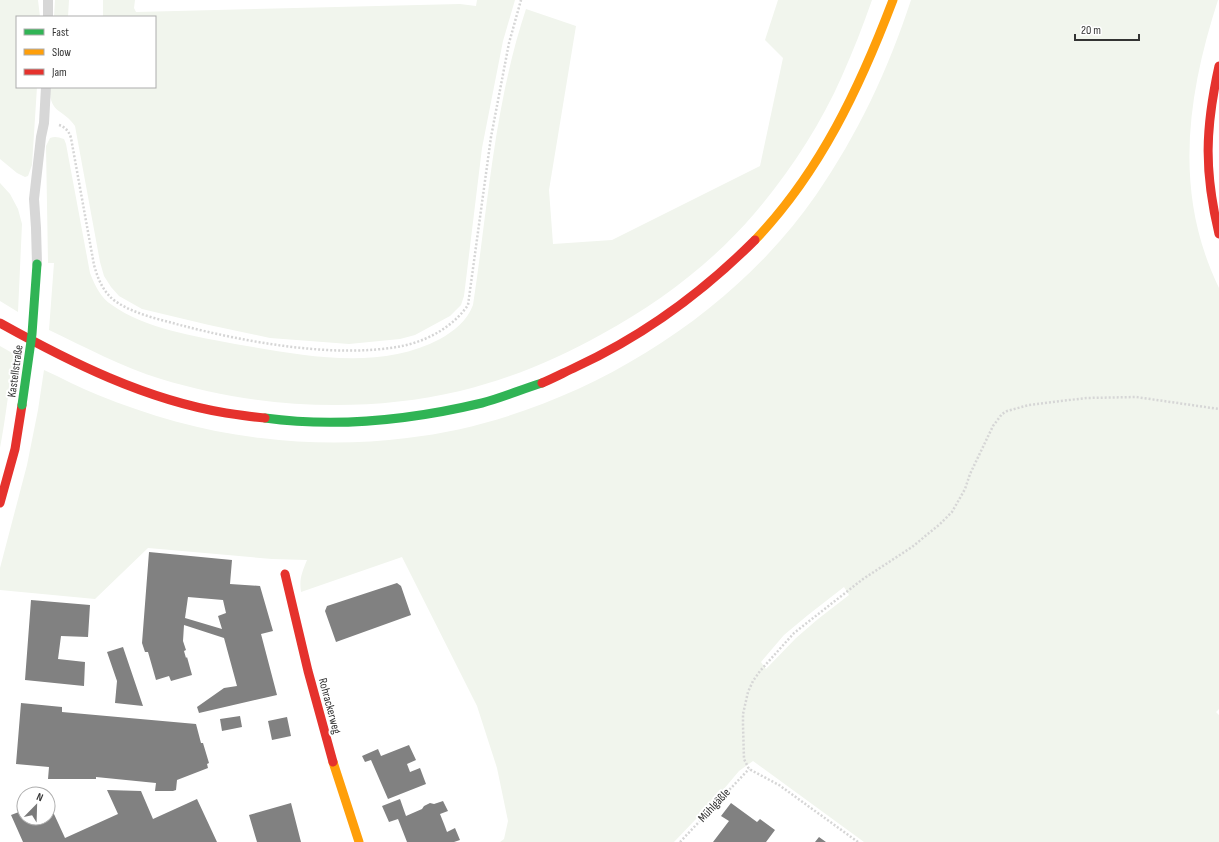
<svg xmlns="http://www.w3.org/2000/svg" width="1219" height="842" font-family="'Sofia Sans Condensed',sans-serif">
<rect width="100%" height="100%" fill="#fff"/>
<path fill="#f1f5ed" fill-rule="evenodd" d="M0,0H38L40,17H17V87H37L32,165L28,176L25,177L17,173L0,159Z
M55,0H69L68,17H54Z
M103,0H135L134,8L136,12L460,4L476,6L477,0H515L503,41L482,148L464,296L461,305L450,316L415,335L400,339L349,344L270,338L209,325L142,309L119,296L111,287L104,276L100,262L75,126C63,108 49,114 50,87H155V17H103Z
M778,0H872C863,26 853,51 842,76C820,126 789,173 754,214C712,263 659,303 602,334C557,359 510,379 460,391C362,414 257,408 161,379C122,367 85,347 49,330L54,263H48L46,146L50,138C55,136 58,137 64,139L66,144L90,273C95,286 101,298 112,305C145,329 195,336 235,344C300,355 378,372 440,339C454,331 467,321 473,305C488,207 494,105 526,9L576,26L549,190L553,244L612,240L760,166L783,58L765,40Z
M911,0H1218C1187,96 1173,193 1219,288V709L1216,712L1219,715V842H864L753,761L739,771L718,796L674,842H500L504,839L508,821L497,768L477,706L402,557L301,592C299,578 302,573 307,560L272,559L148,548L95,599L0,590V568L27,465L38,410L44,370C62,378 80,388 98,395C150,416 205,432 261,438C309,444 359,444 407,438C564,420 727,324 816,195C858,134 888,70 911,0ZM844,587L849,595L818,619L796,638L766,669L761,662L784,635L808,615Z
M0,183L10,194L18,209L22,224L18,312L0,301Z
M0,346L14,354C9,386 6,417 0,448Z"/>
<path fill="#818181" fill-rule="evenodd" d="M149,552L232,560L230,584L260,586L273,631L261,634L277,695L199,713L197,707L224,688L237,686L224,638L184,625L183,641L186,650L184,651L186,658L187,657L192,675L171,681L169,676L156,680L148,652H145L142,643ZM188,597L223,600L226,613L218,616L222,629L185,618Z
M397,583L401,586L411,615L336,642L325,611L327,606Z
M31,600L90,605L88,637L61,636L58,659L85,662L84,686L25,680Z
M123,647L143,706L115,703L117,681L107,652Z
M21,703L62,707V712L196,724L201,743H203L209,763L207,764L208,768L177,780L176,790L173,791H155L156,783L96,777V779H48L49,767L16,764Z
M240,716L242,727L222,731L220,719Z
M287,717L291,736L272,740L268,721Z
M409,745L416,760L407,764L410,772L420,768L426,784L388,799L371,760L365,762L362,756L378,749L381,756Z
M107,790L141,791L153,819L197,799L217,842H23L11,815L24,810V818H48V801L65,838L118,814Z
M400,799L406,816L422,809L424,806L430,803L434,804L443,801L448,811L440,814L444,824L447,832L455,828L460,840L454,842H407L398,819L389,822L382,806Z
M291,803L301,842H257L249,815Z
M731,803L757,822L760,819L775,830L766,842H713L729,821L721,816Z
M819,837L826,842H815Z"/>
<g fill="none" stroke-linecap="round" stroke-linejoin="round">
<path stroke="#d6d6d6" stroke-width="2.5" stroke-dasharray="2 2" stroke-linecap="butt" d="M59,125C65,127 69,131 71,138L94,265C98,279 103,292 115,301C134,314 158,319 180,325C245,342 336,359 402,346C427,341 453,327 468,305L491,137L509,43L521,0
M680,842L749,769
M858,842L779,785L749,769L744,759L743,725V714L748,692L753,681L760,671L794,633L863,579L912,547L940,524L952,512L965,489L970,474L993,426L1002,414L1007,411L1029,405L1086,398L1136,397L1219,409"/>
<path stroke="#d7d7d7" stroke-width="10" d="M48,17V0
M37,264L36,228L34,199L41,137L44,123L46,87"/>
<path stroke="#30b455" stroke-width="9" d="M265,418C338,428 411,420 482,403C502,398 522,389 542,383"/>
<path stroke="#ff9f0a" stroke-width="9" d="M755,240C820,172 860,87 893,0
M333,762L359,842"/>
<path stroke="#e5322d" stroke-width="9" d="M1219,66C1205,129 1204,171 1219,234
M0,323C70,362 146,400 226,413C239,415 252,417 265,418
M542,383C554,378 565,372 576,367C643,336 703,292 755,240
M0,503L15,449L22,405
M285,574L308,671L333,762"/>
<path stroke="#30b455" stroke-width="9" d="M22,405L32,334L37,264"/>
</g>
<g text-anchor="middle" stroke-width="4" stroke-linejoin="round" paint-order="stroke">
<g font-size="12" fill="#333" stroke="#fff">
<text transform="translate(15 371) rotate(-82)" y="4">Kastellstraße</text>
<text transform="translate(330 706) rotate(75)" y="4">Rohrackerweg</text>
<text transform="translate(714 805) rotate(-47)" y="4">Mühlgäßle</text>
</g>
</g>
<rect x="16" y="16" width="140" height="72" fill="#ffffff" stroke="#adadad"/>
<rect x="24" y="29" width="20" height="6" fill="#30b455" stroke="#adadad"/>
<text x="52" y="36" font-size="12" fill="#333333">Fast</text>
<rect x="24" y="49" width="20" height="6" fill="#ff9f0a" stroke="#adadad"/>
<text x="52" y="56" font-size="12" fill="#333333">Slow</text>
<rect x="24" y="69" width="20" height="6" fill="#e5322d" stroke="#adadad"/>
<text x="52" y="76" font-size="12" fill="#333333">Jam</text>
<g transform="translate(36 806) rotate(23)"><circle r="19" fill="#ffffff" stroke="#adadad"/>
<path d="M0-3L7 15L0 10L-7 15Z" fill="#7a7a7a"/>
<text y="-6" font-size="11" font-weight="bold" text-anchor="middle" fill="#333333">N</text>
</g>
<path d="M1075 34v6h64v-6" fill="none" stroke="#333333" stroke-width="2"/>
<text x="1081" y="34" font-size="12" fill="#333333" stroke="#ffffff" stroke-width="3" paint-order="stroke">20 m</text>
</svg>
